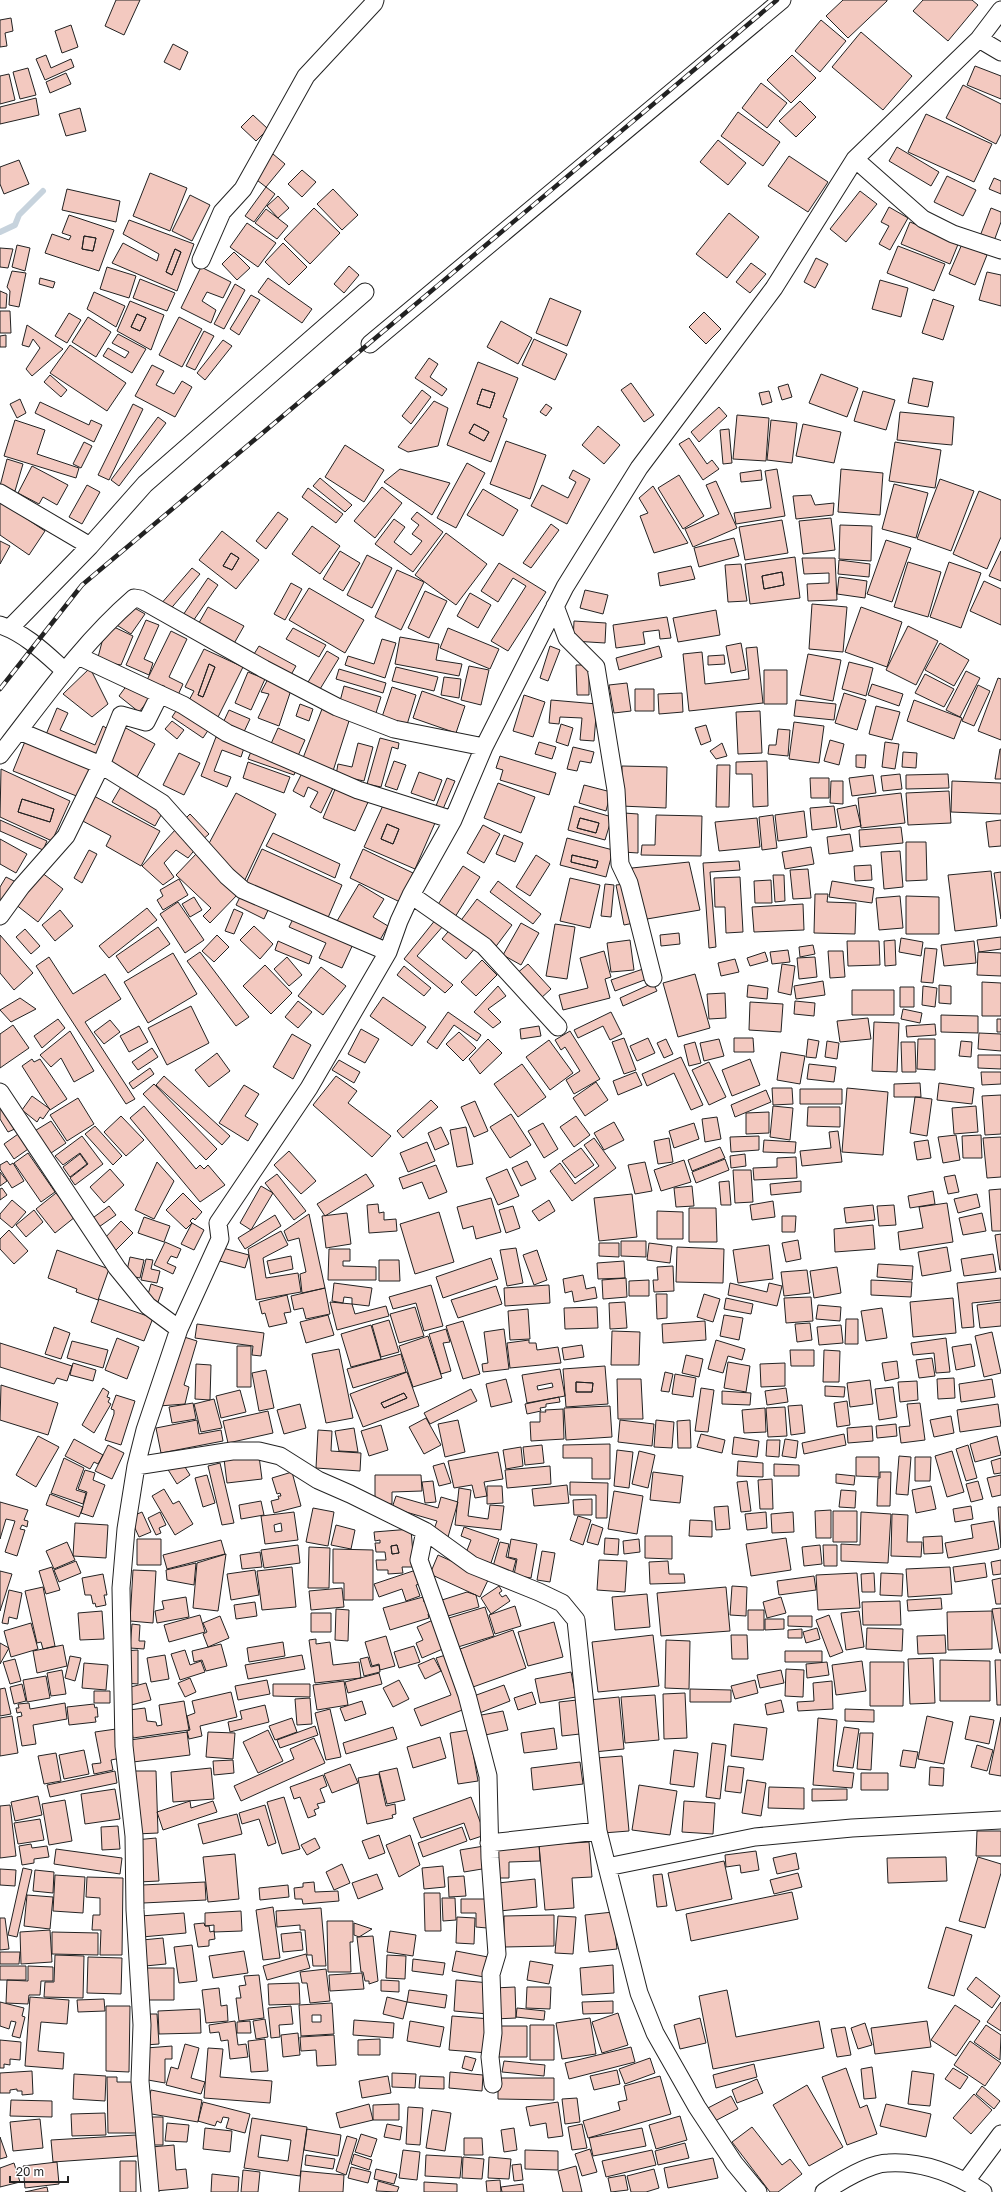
<svg xmlns="http://www.w3.org/2000/svg" width="1001" height="2192" font-family="'Golos Text',sans-serif">
<rect width="100%" height="100%" fill="#fff"/>
<g fill="none" stroke-linecap="round" stroke-linejoin="round">
<path stroke="#c7d3dd" stroke-width="6" d="M0,232L15,225L19,215L43,191"/>
</g>
<path fill="#f3c9c0" stroke="#222" fill-rule="evenodd" d="M116,0H140L124,35L105,26Z
M843,0H887V1L848,38L826,16Z
M923,0H972L978,5L948,41L913,11Z
M11,18L13,31L5,33L7,46L0,47V20Z
M821,20L846,41L820,72L795,51Z
M71,25L78,47L62,53L55,31Z
M861,32L912,76L883,110L832,67Z
M173,44L188,52L180,70L164,62Z
M46,55L51,68L71,59L74,67L45,80L36,59Z
M792,55L816,78L791,103L767,80Z
M975,66L1001,76V99L967,85Z
M28,68L36,95L20,99L13,72Z
M66,73L71,84L50,93L46,82Z
M9,74L15,100L0,104V76Z
M761,83L787,103L767,128L742,108Z
M963,85L1001,104V134L996,144L946,118Z
M36,98L39,115L0,124V107Z
M800,101L816,117L796,137L779,121Z
M80,108L86,131L66,136L59,114Z
M738,112L780,142L763,166L721,136Z
M926,114L992,144L974,182L908,152Z
M253,115L268,129L256,141L241,127Z
M718,140L746,163L728,185L700,162Z
M897,147L939,172L931,186L889,161Z
M273,154L285,164L266,187L253,177Z
M789,156L828,182L808,212L768,186Z
M19,160L29,184L4,194L0,184V167Z
M302,170L316,182L302,197L288,184Z
M150,173L187,188L170,231L133,216Z
M947,176L976,190L963,216L934,202Z
M994,178L1001,181V194L989,189Z
M266,187L275,194L254,222L245,216Z
M67,189L120,201L116,222L62,210Z
M333,189L358,215L342,230L317,204Z
M860,191L877,204L846,242L830,229Z
M190,195L210,205L192,241L172,231Z
M278,196L289,208L278,218L267,206Z
M889,207L908,218L890,250L879,244L889,226L881,222Z
M314,208L340,233L310,264L284,239Z
M991,208L1001,212V222L994,241L980,236Z
M266,209L288,226L277,239L255,223Z
M729,213L759,237L727,278L696,254Z
M69,215L114,230L99,271L45,253L52,234L69,240L71,236L62,233ZM84,236L96,238L93,251L82,249Z
M129,220L194,244L177,291L112,263L123,243L157,261L159,254L123,234ZM175,249L181,252L172,275L166,272Z
M910,222L959,242L950,264L901,244Z
M247,223L276,243L258,267L230,247Z
M84,236L96,238L93,251L82,249Z
M283,243L307,267L289,285L265,262Z
M962,244L987,255L975,285L949,274Z
M17,245L30,248L25,271L12,267Z
M898,246L945,264L934,291L887,273Z
M0,248L13,249L8,268L0,267Z
M175,249L181,252L172,275L166,272Z
M234,252L250,268L237,280L222,264Z
M816,258L828,264L815,288L804,282Z
M751,263L766,274L750,293L736,282Z
M349,266L359,275L344,293L334,284Z
M107,267L136,276L129,298L100,289Z
M201,267L231,282L223,298L207,292L202,301L216,310L211,323L181,308Z
M12,271L26,273L19,307L9,305L10,291L7,287Z
M987,272L1001,275V306L979,300Z
M40,278L55,282L53,288L39,284Z
M268,278L312,309L302,323L258,292Z
M140,279L175,293L167,311L133,298Z
M880,280L908,288L901,317L872,309Z
M235,284L245,290L224,329L214,324Z
M0,291L7,294L6,308H0Z
M94,292L125,306L116,327L87,309Z
M251,295L260,300L239,335L230,329Z
M550,298L581,311L567,346L536,333Z
M933,299L954,306L943,340L922,333Z
M130,301L164,315L151,350L117,331ZM137,314L146,318L140,331L131,327Z
M0,311H10L11,333H0Z
M704,312L721,329L706,344L689,327Z
M69,313L81,320L67,343L55,336Z
M137,314L146,318L140,331L131,327Z
M88,317L111,332L96,357L72,342Z
M179,317L202,329L182,367L159,355Z
M501,321L532,338L518,364L487,347Z
M27,325L63,349L32,376L26,369L40,348L33,339L29,347L22,345Z
M204,331L214,336L195,370L186,366Z
M118,334L146,349L132,373L103,356L108,348L125,358L129,352L112,343Z
M6,335V347H0V336Z
M534,339L567,354L555,380L522,365Z
M223,340L232,346L205,380L197,373Z
M70,345L126,383L107,411L50,373Z
M429,358L438,364L430,377L447,389L442,396L415,378Z
M478,362L518,378L503,417L507,419L491,462L447,445ZM482,389L495,393L490,408L477,404ZM474,424L489,432L484,441L469,433Z
M152,365L164,371L156,385L174,394L182,381L192,387L175,417L135,396Z
M821,374L858,388L847,417L809,403Z
M50,375L67,390L61,397L44,382Z
M913,378L933,382L928,407L908,403Z
M631,383L654,415L644,422L621,390Z
M788,384L792,397L782,400L778,387Z
M482,389L495,393L490,408L477,404Z
M422,390L431,397L411,424L402,416Z
M769,391L772,402L762,405L759,393Z
M863,391L895,400L886,430L854,421Z
M20,399L26,413L17,418L10,404Z
M434,401L448,408L438,446L408,452L398,447Z
M40,402L89,425L91,420L102,425L94,442L35,413Z
M133,404L143,409L109,480L98,475Z
M546,404L552,408L546,416L540,412Z
M719,407L727,416L699,442L691,432Z
M900,412L954,417L952,445L897,440Z
M737,415L769,418L766,461L733,459Z
M158,417L166,423L119,486L111,480Z
M15,420L45,430L37,454L79,468L76,478L4,456Z
M771,420L797,423L792,463L767,460Z
M474,424L489,432L484,441L469,433Z
M803,424L841,432L834,463L796,456Z
M598,426L620,445L604,464L582,445Z
M729,429L732,463L723,464L720,430Z
M689,438L707,464L712,460L719,469L703,480L679,444Z
M506,441L546,455L530,499L490,484Z
M84,442L92,446L81,468L73,464Z
M895,442L941,450L935,488L889,481Z
M345,445L384,470L364,502L325,477Z
M7,459L23,464L15,491L0,486Z
M467,463L485,473L456,528L437,518Z
M32,466L68,485L57,505L43,497L39,504L18,493Z
M400,469L450,483L432,515L384,482Z
M777,469L785,516L736,524L734,513L771,508L765,471Z
M841,469L883,473L880,515L838,512Z
M573,470L590,479L567,524L531,506L542,485L568,498L576,482L569,478Z
M761,470L762,480L741,482L740,473Z
M679,475L704,516L683,529L658,488Z
M320,478L352,505L345,512L313,486Z
M940,479L974,491L951,551L917,539Z
M716,481L737,528L693,547L685,529L719,514L706,485Z
M894,484L928,493L916,538L882,529Z
M87,485L100,492L82,524L69,517Z
M653,486L688,543L654,553L640,516L648,513L639,498Z
M382,487L402,503L375,538L354,521Z
M308,488L343,514L336,523L302,497Z
M483,489L518,510L503,536L467,515Z
M979,491L1001,500V537L987,569L953,554Z
M811,495L815,505L834,503L833,515L796,519L793,496Z
M0,501L45,531L29,555L0,535Z
M278,512L288,519L266,549L256,541Z
M417,512L443,532L413,572L375,544L394,519L405,527L394,542L411,555L422,541L412,534L419,525L411,519Z
M831,518L835,550L803,554L799,521Z
M782,520L788,553L745,560L739,527Z
M551,524L559,530L531,568L523,563Z
M840,525L872,526L871,561L839,559Z
M312,526L340,546L320,574L292,554Z
M222,531L259,560L236,589L199,560ZM231,553L239,558L232,570L223,566Z
M446,533L487,564L456,605L415,575Z
M734,538L739,556L699,567L694,548Z
M886,540L911,548L892,602L867,594Z
M0,541L10,546L0,564Z
M340,551L360,563L343,591L323,579Z
M1001,551V581L989,576Z
M231,553L239,558L232,570L223,566Z
M367,555L392,568L372,608L347,595Z
M795,557L800,598L750,604L745,564ZM782,572L784,585L764,589L762,576Z
M802,558H835L837,600L808,601L807,584L829,583V573L804,574Z
M839,560L870,564L869,577L838,574Z
M908,562L941,572L928,617L894,607Z
M949,562L981,573L961,628L930,617Z
M499,563L546,592L508,651L491,641L526,586L513,578L498,602L481,591Z
M741,564L747,601L728,602L725,565Z
M691,566L695,579L660,586L658,573Z
M192,568L200,574L168,612L160,605Z
M397,570L424,582L401,630L375,617Z
M782,572L784,585L764,589L762,576Z
M839,577L867,581L865,598L837,594Z
M208,578L218,585L191,624L181,618Z
M984,581L1001,589V625L970,611Z
M291,583L302,589L285,620L274,614Z
M309,588L364,620L345,653L289,620Z
M585,590L608,595L603,614L580,608Z
M425,591L447,601L429,638L408,628Z
M470,593L491,605L478,628L457,616Z
M812,604L847,607L843,652L809,649Z
M131,606L145,614L131,634L115,624Z
M208,607L244,626L232,647L196,628Z
M861,607L902,622L887,667L845,652Z
M716,610L720,635L678,642L673,618Z
M667,617L671,638L660,639L659,630L643,632L645,644L616,648L613,625Z
M146,620L159,625L144,659L153,663L149,675L126,665Z
M574,621L606,623L605,643L573,641Z
M908,626L938,641L916,685L886,670Z
M114,627L133,636L121,665L97,661L102,642Z
M293,628L326,645L319,657L286,639Z
M448,628L499,649L490,669L440,648Z
M171,631L187,639L169,677L183,684L178,695L147,680Z
M400,637L439,644L436,660L462,664L459,676L395,664Z
M382,639L396,643L385,678L345,665L348,656L374,664Z
M741,643L746,670L731,673L726,646Z
M940,643L969,660L954,686L925,670Z
M259,646L296,666L288,680L251,659Z
M550,646L560,650L548,681L540,678Z
M659,646L662,657L619,670L616,658Z
M757,647L763,703L689,711L683,654L702,652L705,684L749,679L746,648Z
M204,649L243,667L217,719L187,704L194,691L185,687ZM209,664L215,667L203,697L198,695Z
M327,651L339,658L317,694L305,687Z
M808,654L841,660L833,701L800,695Z
M724,655L725,664L708,665V656Z
M849,662L873,668L866,696L842,689Z
M209,664L215,667L203,697L198,695Z
M576,665H589V695H577Z
M469,666L489,670L481,705L461,700Z
M396,667L438,677L434,691L392,681Z
M90,668L108,704L92,717L63,694Z
M339,669L386,683L383,693L336,679Z
M764,670H787V704H764Z
M966,671L980,678L960,717L946,710Z
M248,672L265,679L251,710L235,703Z
M925,674L954,689L944,707L915,693Z
M444,677L461,679L459,698L441,695Z
M998,678L1001,679V740L978,731Z
M268,679L291,690L279,726L258,718L269,694L261,692Z
M130,681L151,697L139,712L119,696Z
M627,683L631,711L614,713L609,685Z
M872,684L903,694L899,706L868,695Z
M978,685L990,691L974,726L962,721Z
M344,686L381,697L375,716L339,705Z
M392,687L416,695L406,728L381,720Z
M635,689H654V711H635Z
M422,691L465,706L456,733L413,718Z
M682,693L683,712L659,714L658,694Z
M844,693L866,700L857,730L835,723Z
M524,695L545,702L533,737L513,731Z
M551,700L597,704L594,741L580,740L582,718L560,717L559,724L549,723Z
M796,700L836,704L834,720L794,716Z
M914,700L962,718L954,739L907,721Z
M300,704L313,709L309,721L296,716Z
M876,706L900,712L892,740L869,734Z
M57,708L68,713L60,730L95,745L103,726L108,729L94,759L45,737Z
M178,708L209,729L203,738L172,717Z
M322,709L349,721L333,771L303,758Z
M229,710L250,719L243,734L222,725Z
M760,711L762,753L738,754L736,712Z
M172,721L184,730L177,739L165,729Z
M794,722L824,726L819,763L789,759Z
M561,724L573,728L568,746L556,742Z
M706,725L711,741L701,745L695,728Z
M124,727L155,744L137,777L106,761Z
M278,728L305,740L297,758L270,746Z
M778,729L790,730L788,756L768,754L769,745H776Z
M216,737L244,748L241,757L222,750L214,771L231,777L227,787L201,776Z
M380,738L399,743L398,749L392,747L381,787L367,784Z
M26,739L92,766L79,797L13,771Z
M830,740L844,744L839,765L824,761Z
M539,742L556,747L552,759L535,754Z
M885,742L899,744L895,769L882,767Z
M358,743L373,747L364,781L336,775L338,764L352,767Z
M722,743L727,756L716,759L710,751Z
M573,747L594,752L591,763L580,761L577,771L567,769Z
M252,749L298,765L294,775L248,759Z
M1000,749H1001V779H995Z
M903,752L917,753L916,768L902,767Z
M179,753L200,763L184,795L163,785Z
M856,755H866L865,768L856,767Z
M500,756L556,773L549,795L500,780L503,770L496,768Z
M394,761L406,765L397,790L385,786Z
M767,761L768,806L753,807L752,774H736V762Z
M248,762L290,777L284,793L243,778Z
M717,765H730L729,807H716Z
M622,766L667,767L666,808L621,806Z
M1,769L70,801L52,841L0,817ZM22,799L54,809L50,822L18,812Z
M303,771L334,786L321,813L310,807L318,792L308,787L304,797L293,791Z
M419,772L442,780L434,801L411,793Z
M900,774L902,789L883,791L881,776Z
M948,774L949,788L906,789V775Z
M873,775L876,793L852,796L849,778Z
M447,778L455,781L443,809L436,806Z
M810,778H829V798H811Z
M831,781H843V804L830,803Z
M952,781L1001,783V814L951,812Z
M498,783L535,797L521,833L484,818Z
M122,785L165,808L155,826L112,802Z
M584,785L611,792L606,811L579,803Z
M336,787L369,800L355,831L323,818Z
M949,791L951,823L908,825L906,793Z
M236,793L276,814L243,884L206,849Z
M901,793L905,823L861,828L858,798Z
M92,795L160,831L141,866L106,846L111,836L79,819Z
M22,799L54,809L50,822L18,812Z
M385,801L435,823L415,869L364,847ZM387,824L399,829L393,844L381,839Z
M856,805L861,826L841,830L837,809Z
M574,806L612,817L605,840L568,830ZM580,818L599,823L596,833L577,828Z
M834,806L837,827L812,830L810,808Z
M804,811L807,837L778,841L775,815Z
M624,813L638,814V853L623,852Z
M190,814L209,834L201,841L183,821Z
M656,815L702,816L701,856L641,855L642,845H655Z
M773,815L777,848L762,850L759,817Z
M580,818L599,823L596,833L577,828Z
M757,818L760,847L719,851L715,822Z
M0,820L47,841L43,850L0,831Z
M1001,820V846L989,847L986,822Z
M387,824L399,829L393,844L381,839Z
M483,825L500,834L484,863L467,853Z
M901,827L903,843L860,847L859,830Z
M176,829L197,847L188,858L176,850L164,863L174,877L163,885L142,866Z
M273,833L340,864L335,878L266,846Z
M850,834L853,851L829,854L827,837Z
M504,835L523,843L515,862L496,854Z
M567,838L613,850L606,877L560,865ZM572,855L598,861L596,868L571,862Z
M0,839L27,854L16,873L0,864Z
M906,842H926L927,880L906,881Z
M811,847L814,864L785,869L782,852Z
M262,849L342,885L327,920L246,883Z
M363,849L413,873L400,902L350,878Z
M89,850L97,854L82,883L74,878Z
M900,851L903,887L884,889L881,852Z
M197,853L239,893L210,923L203,916L211,908L176,875Z
M536,855L550,864L530,896L516,887Z
M572,855L598,861L596,868L571,862Z
M739,861L740,870L710,872L716,947L709,948L703,863Z
M689,862L700,910L641,920L632,868Z
M871,865L872,880L855,881L854,866Z
M463,866L480,877L455,917L437,906Z
M808,869L811,898L793,899L790,870Z
M991,871L997,926L955,931L948,875Z
M41,872L63,889L38,922L15,904Z
M1001,872V919L994,873Z
M773,875H784L785,901L775,902Z
M6,877L16,882L0,905V887Z
M740,877L743,932L726,933L725,907H715L714,878Z
M570,878L600,885L590,928L560,921Z
M179,879L188,895L163,910L157,900L163,896L160,890Z
M771,880L772,903H755L754,881Z
M498,881L541,914L533,924L490,892Z
M832,881L874,888L872,903L829,897Z
M359,884L384,899L373,917L388,926L377,945L337,921Z
M605,884L614,885L611,917L601,916Z
M626,884L634,923L624,925L616,885Z
M815,894H828L827,902L856,903L855,934L814,933Z
M241,895L269,908L264,919L236,905Z
M900,896L903,928L879,930L876,898Z
M906,896L939,897V934H906Z
M194,897L202,910L190,917L182,904Z
M477,899L512,925L494,949L459,923Z
M178,902L204,940L185,953L160,914Z
M803,904L804,930L754,932L752,907Z
M147,908L157,920L109,958L99,946Z
M234,909L243,913L234,934L225,931Z
M60,910L73,926L55,941L42,925Z
M294,917L354,942L342,968L319,958L326,943L289,927Z
M436,919L444,925L417,956L453,985L445,993L404,959Z
M521,923L539,933L521,965L503,955Z
M555,924L575,927L567,979L546,976Z
M254,926L273,944L260,959L240,940Z
M158,927L170,944L128,973L116,956Z
M452,927L476,947L466,959L442,939Z
M25,929L40,946L31,954L16,937Z
M679,933L680,944L661,946L660,935Z
M0,935L33,973L14,990L0,973Z
M217,935L229,947L214,962L202,951Z
M1001,937V949L979,952L977,940Z
M901,938L923,942L921,956L899,952Z
M630,940L634,970L611,972L607,943Z
M895,940L896,965L885,966L884,941Z
M278,941L312,956L309,964L275,950Z
M847,941H879L880,965L848,966Z
M974,941L976,963L944,966L941,945Z
M813,945L815,954L800,957L799,947Z
M925,948L937,949L933,983L921,982Z
M788,950L790,962L772,964L770,952Z
M604,951L611,977L605,979L610,998L563,1010L559,995L588,988L580,958Z
M828,951H843L845,977L830,978Z
M200,952L249,1017L236,1026L187,961Z
M765,952L768,961L750,966L747,958Z
M978,952L1001,953V976L977,975Z
M173,953L197,994L148,1023L124,982Z
M49,957L73,994L105,974L121,999L85,1022L135,1099L126,1104L36,966Z
M287,957L302,975L289,986L274,969Z
M815,957L817,977L799,979L797,958Z
M735,959L739,972L721,976L718,963Z
M482,960L497,975L476,996L461,982Z
M528,964L551,989L540,999L516,974Z
M782,964L795,966L791,995L778,992Z
M265,965L292,993L271,1014L243,986Z
M404,966L431,988L424,996L397,975Z
M321,967L346,986L323,1015L298,996Z
M643,969L647,979L615,991L611,980Z
M695,974L710,1028L678,1037L663,983Z
M823,981L825,995L796,999L794,986Z
M982,982L1001,983V1016H982Z
M653,983L657,991L623,1006L620,998Z
M748,985L768,988L767,999L747,997Z
M939,985L951,986V1004L939,1003Z
M498,986L506,996L488,1009L501,1022L493,1028L474,1012Z
M923,986L937,988L935,1007L922,1005Z
M900,987H914V1007H900Z
M852,990H894V1015H852Z
M725,993L726,1018L709,1019L707,994Z
M383,997L426,1027L412,1046L370,1016Z
M20,998L36,1009L11,1022L0,1010Z
M298,1001L312,1012L298,1028L285,1017Z
M795,1001L815,1003L814,1016L794,1014Z
M750,1002L783,1004L781,1032L749,1030Z
M191,1006L209,1043L167,1065L148,1028Z
M903,1009L922,1013L920,1023L901,1019Z
M448,1012L481,1035L477,1041L454,1025L437,1049L427,1042Z
M611,1012L622,1034L610,1040L603,1026L578,1038L574,1030Z
M941,1015L978,1016V1033L941,1032Z
M868,1018L871,1039L840,1042L837,1021Z
M58,1019L65,1028L42,1048L34,1036Z
M997,1019H1001V1032H997Z
M110,1020L120,1032L104,1044L94,1032Z
M874,1022L899,1023L897,1072L872,1071Z
M935,1024L936,1035L907,1037L906,1026Z
M13,1025L29,1048L0,1068V1034Z
M139,1026L148,1042L129,1052L120,1036Z
M539,1026L541,1036L521,1039L520,1029Z
M361,1029L379,1039L365,1063L348,1054Z
M70,1031L94,1071L74,1082L61,1058L51,1067L40,1055Z
M570,1031L600,1079L574,1094L566,1080L580,1071L565,1047L561,1050L555,1040Z
M459,1032L476,1048L463,1061L446,1044Z
M979,1033L1001,1034V1051L978,1049Z
M292,1034L311,1045L293,1079L273,1067Z
M624,1038L636,1070L624,1074L612,1042Z
M648,1038L655,1053L637,1061L630,1046Z
M734,1038H753L754,1052H734Z
M488,1039L502,1053L480,1074L469,1059Z
M666,1039L673,1054L664,1058L657,1043Z
M719,1039L724,1056L704,1061L700,1043Z
M808,1039L819,1041L816,1058L806,1057Z
M918,1039H935V1070L917,1069Z
M549,1040L573,1073L550,1090L526,1057Z
M827,1041L839,1043L837,1059L825,1057Z
M961,1041L972,1042L971,1057L959,1056Z
M695,1042L701,1063L689,1066L684,1045Z
M901,1042H915L916,1072H902Z
M152,1048L158,1057L138,1070L132,1062Z
M781,1052L805,1056L800,1084L777,1080Z
M217,1053L230,1071L209,1087L195,1070Z
M978,1055H1001V1069L978,1068Z
M681,1057L703,1105L691,1110L674,1073L647,1086L642,1074Z
M32,1059L34,1062L40,1059L67,1099L50,1110L22,1066Z
M750,1059L760,1085L732,1096L722,1070Z
M339,1060L360,1072L354,1083L332,1070Z
M709,1062L726,1097L709,1105L692,1070Z
M522,1064L546,1097L518,1117L494,1084Z
M809,1064L836,1067L834,1082L807,1079Z
M150,1068L154,1074L133,1089L129,1083Z
M636,1072L642,1085L618,1095L613,1081Z
M981,1072H1001V1084L982,1085Z
M164,1076L230,1136L222,1145L156,1085Z
M336,1076L357,1091L348,1103L391,1136L372,1157L313,1105Z
M596,1082L608,1100L585,1116L573,1098Z
M920,1083L921,1097H894V1084Z
M939,1083L974,1088L972,1104L937,1100Z
M154,1084L217,1149L206,1160L143,1094Z
M244,1085L259,1094L245,1116L258,1124L248,1141L219,1123Z
M772,1088H792L793,1104L773,1105Z
M847,1088L888,1092L883,1155L842,1152Z
M800,1089H842V1104H800Z
M766,1090L771,1102L735,1117L731,1105Z
M1001,1095V1134L985,1135L982,1096Z
M32,1096L50,1109L43,1119L40,1117L37,1122L22,1110Z
M915,1097L932,1099L927,1136L910,1133Z
M0,1098L17,1128L8,1132L0,1119Z
M78,1098L94,1124L67,1141L50,1115Z
M431,1100L438,1107L403,1138L397,1131Z
M475,1101L488,1131L474,1137L461,1107Z
M144,1106L196,1169L200,1165L204,1169L208,1165L225,1185L200,1202L130,1118Z
M773,1106L793,1108L790,1140L770,1137Z
M976,1106L978,1132L954,1134L952,1108Z
M808,1107H840V1127L807,1126Z
M769,1112V1133L746,1134V1113Z
M511,1114L531,1145L510,1158L490,1127Z
M121,1116L144,1140L126,1156L104,1132Z
M576,1116L590,1135L574,1147L560,1127Z
M717,1117L721,1139L705,1142L702,1119Z
M51,1121L66,1143L48,1155L33,1132Z
M614,1122L624,1140L604,1150L594,1133Z
M543,1123L558,1149L544,1158L528,1131Z
M694,1123L699,1139L674,1148L669,1131Z
M95,1126L122,1156L113,1165L85,1134Z
M441,1127L449,1144L435,1150L428,1133Z
M466,1127L473,1164L457,1167L450,1130Z
M838,1131L842,1162L802,1166L800,1151L831,1148L829,1132Z
M21,1132L31,1147L14,1159L4,1144Z
M956,1135L960,1160L943,1163L938,1137Z
M981,1135L982,1158H963L962,1136Z
M82,1136L103,1164L75,1185L70,1178L88,1164L80,1153L63,1165L55,1156Z
M759,1136V1150L731,1152L730,1137Z
M1001,1137V1177L987,1178L983,1138Z
M594,1138L616,1168L572,1201L550,1171L560,1163L575,1184L599,1166L584,1145Z
M669,1138L673,1162L658,1164L654,1141Z
M764,1140L796,1142L795,1153L763,1152Z
M928,1140L931,1158L917,1160L914,1142Z
M427,1142L435,1161L408,1172L400,1153Z
M720,1147L725,1158L692,1171L688,1160Z
M581,1148L594,1165L575,1178L562,1161Z
M289,1151L316,1181L301,1194L274,1165Z
M28,1153L55,1192L41,1202L14,1163Z
M80,1154L87,1164L70,1177L63,1167Z
M745,1154L746,1166L731,1168L730,1156Z
M796,1157L797,1178L754,1180L753,1168L777,1167V1158Z
M725,1159L729,1170L696,1183L692,1172Z
M684,1160L691,1182L661,1191L654,1170Z
M7,1161L10,1165L13,1163L24,1181L12,1188L0,1169V1165Z
M527,1161L536,1179L521,1186L512,1168Z
M157,1162L174,1181L154,1219L135,1210Z
M645,1162L652,1191L635,1194L628,1165Z
M436,1165L447,1192L429,1199L422,1182L403,1189L399,1178Z
M110,1169L124,1185L104,1203L90,1187Z
M507,1169L519,1196L498,1205L486,1178Z
M733,1170H751L753,1202L735,1203Z
M0,1172L7,1181L0,1186Z
M277,1174L306,1211L294,1220L265,1183Z
M366,1174L374,1186L325,1216L317,1204Z
M955,1175L959,1192L948,1194L944,1177Z
M729,1181L731,1205H721L719,1182Z
M801,1181V1192L771,1195L770,1184Z
M261,1186L273,1193L251,1230L240,1223Z
M692,1186L694,1206L676,1207L674,1188Z
M2,1188L7,1195L0,1200V1189Z
M1001,1189V1231H992L989,1190Z
M933,1191L935,1204L910,1208L908,1196Z
M56,1193L75,1217L55,1233L36,1209Z
M183,1193L202,1212L195,1220L193,1218L190,1221L192,1223L186,1229L166,1210Z
M632,1194L637,1237L599,1241L594,1198Z
M977,1194L980,1207L958,1213L954,1199Z
M491,1198L501,1232L476,1239L473,1226L463,1229L457,1207Z
M12,1200L26,1212L12,1228L0,1218V1214Z
M549,1200L555,1211L539,1221L532,1211Z
M773,1201L775,1217L752,1220L750,1205Z
M947,1203L953,1242L900,1250L898,1232L923,1228L919,1207Z
M378,1204L379,1213L384,1212V1220L396,1219L397,1231L369,1233L367,1205Z
M873,1205L875,1220L846,1223L844,1208Z
M894,1205L896,1225L879,1226L877,1206Z
M109,1206L116,1215L96,1229L90,1220Z
M513,1206L520,1228L506,1233L499,1210Z
M689,1208H716L717,1242H689Z
M34,1210L43,1222L26,1237L16,1225Z
M657,1211L683,1212V1239H657Z
M439,1212L454,1262L415,1274L400,1224Z
M347,1213L351,1244L326,1248L322,1216Z
M982,1213L986,1231L963,1235L959,1218Z
M309,1214L325,1288L302,1293L300,1274L306,1272L299,1238L288,1241L284,1231Z
M275,1215L281,1226L245,1249L238,1238Z
M782,1216H796L795,1232H782Z
M144,1217L170,1226L164,1242L138,1233Z
M121,1221L133,1233L115,1251L103,1240Z
M192,1223L204,1230L194,1250L181,1244Z
M873,1225L875,1249L835,1252L834,1229Z
M9,1230L28,1251L14,1264L0,1249V1239Z
M281,1231L288,1245L263,1258L266,1278L298,1273L301,1292L256,1300L248,1249Z
M1001,1234V1270H1000L995,1235Z
M798,1240L801,1259L786,1262L782,1243Z
M621,1241H646V1257L621,1256Z
M165,1242L181,1249L177,1258L171,1256L167,1263L176,1267L173,1274L154,1265Z
M599,1243H619V1257L599,1256Z
M649,1243L672,1246L670,1263L647,1260Z
M769,1245L773,1279L738,1283L733,1250Z
M219,1247L249,1255L245,1268L216,1260Z
M677,1247L724,1249L723,1283L676,1282Z
M947,1247L951,1271L922,1276L918,1252Z
M516,1248L523,1283L507,1286L500,1250Z
M329,1249H350V1261H343V1266L376,1267V1280H328Z
M57,1250L109,1269L98,1300L76,1292L77,1289L48,1278Z
M537,1250L547,1280L534,1285L523,1255Z
M993,1254L996,1272L964,1276L961,1259Z
M291,1256L293,1269L270,1274L267,1261Z
M130,1257L144,1260L140,1278L126,1275Z
M491,1258L498,1279L443,1298L436,1277Z
M146,1259L153,1260L151,1269L160,1271L157,1283L141,1280Z
M379,1260H399L400,1281H379Z
M624,1261L625,1278L598,1279L597,1263Z
M878,1264L913,1266L912,1280L877,1277Z
M673,1266L674,1291L654,1292L653,1280H658L657,1267Z
M837,1267L841,1293L814,1298L810,1271Z
M807,1270L810,1293L784,1296L781,1272Z
M583,1275L586,1289L595,1287L597,1298L574,1302L572,1291L565,1293L563,1279Z
M626,1278L627,1297L603,1299L602,1280Z
M1001,1278V1300L972,1303L974,1327L962,1328L957,1283Z
M649,1280V1296H629V1281Z
M871,1280L912,1282L911,1297L871,1295Z
M334,1283L372,1288L369,1306L352,1304V1298L344,1297L343,1303L332,1301Z
M730,1283L767,1292L769,1283L782,1286L777,1306L728,1295Z
M151,1284L163,1288L158,1302L147,1298Z
M431,1285L443,1326L424,1331L416,1303L393,1309L389,1297Z
M549,1285L550,1303L505,1306L504,1288Z
M496,1286L502,1304L458,1318L451,1300Z
M325,1288L330,1314L306,1319L303,1308L294,1310L291,1296Z
M656,1294H667V1318L657,1319Z
M704,1294L720,1299L713,1322L697,1317Z
M287,1295L291,1312L284,1313L287,1323L269,1327L265,1313L262,1314L259,1302Z
M811,1297L813,1321L786,1323L784,1298Z
M726,1298L753,1304L751,1314L724,1309Z
M953,1298L956,1333L913,1337L910,1302Z
M99,1299L153,1318L144,1341L91,1322Z
M330,1302L352,1304L355,1314L386,1306L389,1316L337,1330Z
M625,1302L627,1328L610,1329L609,1303Z
M1001,1302V1326L980,1328L977,1305Z
M818,1305L841,1307L840,1321L816,1319Z
M415,1307L424,1336L399,1343L390,1314Z
M597,1307L598,1328L565,1329L564,1308Z
M882,1308L887,1338L866,1341L861,1311Z
M528,1309L530,1339L510,1340L508,1311Z
M328,1315L334,1335L306,1343L300,1322Z
M724,1315L743,1318L739,1340L720,1336Z
M846,1319H858V1344H845Z
M389,1320L399,1352L381,1357L372,1325Z
M463,1321L480,1374L463,1379L446,1326Z
M705,1321L706,1340L663,1343L662,1324Z
M810,1323L812,1340L797,1342L795,1324Z
M197,1324L264,1333L261,1356L252,1355L253,1346L195,1338Z
M371,1325L381,1359L351,1367L341,1334Z
M841,1325L843,1343L819,1345L817,1327Z
M54,1327L70,1333L61,1359L45,1354Z
M446,1329L450,1342L443,1343L451,1371L441,1374L429,1334Z
M504,1329L509,1369L483,1372L482,1364L488,1363L484,1332Z
M612,1331L640,1332L639,1365H611Z
M992,1332L1001,1373L984,1377L975,1336Z
M181,1336L197,1341L184,1385L189,1387L185,1404L159,1406Z
M428,1336L442,1378L413,1387L399,1346Z
M117,1338L139,1347L127,1379L105,1370Z
M946,1338L950,1372L936,1373L934,1353L913,1355L911,1343Z
M529,1340V1343H536L537,1350L558,1347L561,1363L510,1368L507,1343Z
M716,1340L745,1349L742,1360L728,1356L723,1373L708,1369Z
M72,1341L108,1350L103,1368L67,1358Z
M0,1343L72,1366L67,1381L57,1378L54,1384L0,1367Z
M971,1344L975,1366L956,1370L952,1347Z
M582,1345L584,1357L564,1360L562,1348Z
M237,1346H251V1387H237Z
M339,1349L353,1418L326,1423L312,1354Z
M790,1350H814V1366H791Z
M824,1350L840,1351L839,1382H823Z
M401,1354L406,1372L353,1388L347,1369Z
M686,1355L703,1359L699,1377L682,1373Z
M932,1358L935,1376L919,1378L916,1360Z
M897,1361L899,1378L885,1381L882,1363Z
M728,1362L750,1366L746,1392L724,1388Z
M73,1363L96,1370L93,1381L70,1375Z
M785,1363V1386L761,1387L760,1364Z
M196,1364L211,1365L210,1400L195,1399Z
M605,1366L608,1404L566,1407L563,1369ZM576,1382L593,1383L592,1392H576Z
M560,1369L565,1396L527,1403L522,1375ZM552,1383L553,1387L538,1390L537,1386Z
M266,1370L274,1408L259,1411L252,1373Z
M407,1372L419,1406L363,1427L350,1394ZM404,1393L407,1398L384,1408L381,1403Z
M665,1372L673,1374L669,1392L661,1391Z
M675,1374L696,1378L693,1397L672,1394Z
M954,1378L955,1398L938,1399L937,1379Z
M506,1379L512,1402L491,1407L486,1384Z
M617,1379H641L643,1419H618Z
M992,1379L995,1397L961,1402L959,1384Z
M870,1380L873,1404L850,1407L847,1383Z
M917,1381L918,1400L900,1402L898,1382Z
M576,1382L593,1383L592,1392H576Z
M1,1385L58,1403L48,1435L0,1420Z
M825,1386L845,1387L844,1397L825,1396Z
M893,1387L897,1417L879,1420L875,1389Z
M103,1388L109,1392L107,1397L110,1398L108,1402L111,1404L94,1433L82,1425Z
M701,1388L714,1390L708,1432L695,1431Z
M786,1388L788,1402L767,1405L765,1391Z
M471,1389L477,1401L430,1424L424,1413Z
M240,1390L246,1412L221,1418L216,1396Z
M722,1391L751,1393L750,1405L722,1404Z
M404,1393L407,1398L384,1408L381,1403Z
M116,1395L135,1401L121,1445L105,1440L114,1414V1410L111,1409Z
M559,1397L560,1402L546,1404V1407L540,1408L541,1411L527,1414L525,1404Z
M214,1399L222,1428L201,1432L194,1404Z
M847,1401L850,1425L837,1427L834,1403Z
M193,1403L196,1419L172,1423L169,1407Z
M920,1403L925,1440L901,1443L899,1427L910,1426L907,1404Z
M300,1404L306,1428L284,1434L277,1410Z
M998,1404L1001,1426L960,1432L957,1410Z
M802,1405L805,1433L791,1435L788,1406Z
M610,1406L612,1437L566,1440L564,1408Z
M785,1407L787,1436L768,1437L766,1408Z
M765,1408L766,1432L744,1433L742,1410Z
M563,1409L564,1439L531,1441L530,1422H540V1412H546L545,1410Z
M268,1411L273,1433L228,1443L223,1421Z
M951,1416L954,1433L934,1437L930,1420Z
M426,1418L441,1445L424,1454L409,1427Z
M197,1420L199,1434L221,1430L223,1441L161,1453L156,1428Z
M458,1420L465,1452L445,1457L438,1424Z
M620,1420L654,1424L652,1446L618,1442Z
M656,1420L674,1422L672,1448L654,1447Z
M690,1420L691,1448H678L677,1421Z
M896,1424L897,1436L877,1438L876,1426Z
M381,1425L388,1450L369,1456L361,1431Z
M872,1426L873,1441L848,1443L847,1428Z
M354,1428L358,1452L339,1451L335,1431Z
M318,1430L332,1431L331,1451L361,1453L360,1471L316,1468Z
M701,1434L725,1440L722,1453L697,1447Z
M844,1434L846,1445L804,1454L802,1443Z
M38,1436L59,1447L36,1487L16,1475Z
M997,1436L1001,1455L975,1462L970,1444Z
M734,1437L759,1441L757,1457L732,1454Z
M74,1439L103,1455L98,1464L94,1462L90,1469L65,1456Z
M785,1439L798,1441L796,1458L782,1456Z
M767,1440H780L779,1457L766,1456Z
M610,1444V1479H592V1458H563V1445Z
M108,1445L124,1453L112,1479L95,1471Z
M542,1445L544,1463L525,1465L523,1447Z
M968,1445L977,1478L966,1481L956,1449Z
M521,1447L523,1466L506,1469L503,1450Z
M617,1450L633,1452L629,1488L614,1486Z
M639,1451L655,1455L648,1488L632,1484Z
M952,1451L964,1492L947,1497L935,1456Z
M498,1452L503,1479L484,1482L487,1496L475,1498L472,1485L454,1488L448,1461Z
M259,1456L262,1479L227,1483L224,1459Z
M899,1456L911,1457L908,1495L896,1494Z
M856,1457H879V1477L856,1476Z
M915,1457H931L930,1481H915Z
M64,1458L84,1468L76,1490L86,1493L83,1504L51,1493Z
M1001,1458V1473L994,1474L991,1461Z
M180,1459L190,1475L177,1484L167,1468Z
M738,1461L763,1463V1477L737,1476Z
M220,1463L234,1523L222,1525L208,1466Z
M444,1463L451,1483L439,1486L433,1466Z
M774,1464L799,1465V1476H774Z
M550,1466L551,1484L507,1488L505,1470Z
M85,1470L95,1473L93,1480L105,1485L93,1517L81,1513L87,1492L78,1489Z
M292,1472L301,1506L274,1513L271,1501L279,1499L278,1496H281L280,1493L277,1494L272,1478Z
M653,1472L683,1476L680,1503L650,1500Z
M880,1472H891L890,1506H877L878,1478H880Z
M836,1474L855,1476L854,1485L836,1483Z
M207,1475L215,1503L203,1507L195,1478Z
M375,1475H421L422,1491L392,1492V1504H375Z
M1001,1475V1495L992,1497L987,1478Z
M772,1479L773,1509H760L758,1480Z
M433,1481L436,1502L425,1503L422,1482Z
M747,1481L751,1511L741,1512L737,1482Z
M978,1481L983,1499L971,1502L966,1484Z
M570,1482L608,1483L607,1518H596V1495H570Z
M567,1485L569,1503L534,1506L532,1489Z
M487,1486H502L503,1503L487,1504Z
M931,1486L936,1509L916,1513L912,1490Z
M459,1488L471,1490L468,1516L488,1519L490,1505L504,1506L501,1530L455,1525Z
M164,1489L173,1504L179,1501L193,1524L175,1535L152,1496Z
M841,1490L856,1491L855,1508L839,1507Z
M614,1491L643,1496L637,1534L608,1529Z
M50,1494L83,1507L79,1517L46,1505Z
M396,1496L438,1508L441,1497L458,1502L448,1537L433,1532L437,1521L392,1508Z
M592,1499V1515H574L573,1500Z
M261,1501L264,1515L241,1519L239,1505Z
M0,1502L28,1510L24,1520L28,1521L27,1527L22,1525L20,1529L25,1530L17,1556L5,1552L15,1521L6,1519L0,1539Z
M728,1506L730,1529L716,1530L714,1507Z
M971,1506L973,1519L955,1522L953,1509Z
M998,1507H1001V1548Z
M313,1508L334,1512L328,1546L306,1542Z
M831,1510V1538H816L815,1511Z
M833,1511H857V1542H833Z
M142,1512L151,1532L139,1537L130,1517Z
M160,1512L166,1525L159,1528L161,1533L156,1535L148,1518Z
M294,1512L298,1540L265,1544L261,1516Z
M766,1512L767,1528L747,1530L745,1514Z
M793,1512L794,1532L772,1533L771,1514Z
M861,1512L891,1514L888,1563L841,1561V1544L860,1545Z
M892,1514L908,1515L907,1542H922L921,1557L891,1556Z
M578,1516L591,1520L583,1545L570,1540Z
M690,1520L712,1521V1537L689,1536Z
M994,1521L999,1549L948,1558L945,1543L973,1538L971,1525Z
M75,1523L108,1525L106,1558L73,1556Z
M281,1523L282,1531L275,1532L274,1525Z
M592,1524L603,1528L598,1545L587,1542Z
M336,1525L355,1530L351,1549L331,1545Z
M464,1527L499,1539L490,1566L464,1558L471,1540L461,1536Z
M411,1529L414,1567H402L403,1573L388,1574V1570H377L376,1560H386L385,1552H376L375,1543H380V1540L375,1541L374,1532ZM397,1545L399,1553L392,1554L391,1546Z
M645,1536H672V1559L645,1558Z
M942,1536L943,1553L924,1554L923,1537Z
M605,1538L619,1539L618,1555L604,1554Z
M786,1538L791,1570L751,1576L746,1544Z
M137,1539H161V1565H137Z
M511,1539L537,1544L531,1578L514,1575L517,1559L508,1557Z
M639,1539L640,1552L624,1554L623,1541Z
M221,1540L225,1554L167,1569L163,1555Z
M67,1542L75,1560L54,1569L46,1551Z
M500,1542L509,1544L506,1557L516,1560L512,1575L492,1570Z
M298,1545L300,1563L264,1568L261,1550Z
M397,1545L399,1553L392,1554L391,1546Z
M820,1545L822,1564L804,1566L802,1547Z
M823,1545H837V1566H824Z
M309,1547L330,1548L329,1588H308Z
M333,1549L373,1550V1600H344V1583H333Z
M542,1551L555,1553L550,1582L537,1580Z
M260,1552L262,1567L242,1569L240,1555Z
M226,1554L218,1611L193,1608L197,1563Z
M438,1555L489,1578L480,1597L430,1574Z
M599,1560L627,1561L625,1592L597,1590Z
M1001,1560V1574L993,1575L991,1562Z
M76,1561L81,1573L59,1582L54,1570Z
M668,1561L669,1574H684L685,1583L650,1584L649,1562Z
M196,1563L194,1585L167,1580L166,1570Z
M985,1563L987,1577L955,1582L953,1567Z
M52,1567L60,1590L46,1594L39,1571Z
M292,1567L296,1607L262,1610L257,1571Z
M950,1567L952,1594L908,1597L906,1569Z
M133,1570L156,1571L153,1623L130,1621Z
M255,1570L259,1595L231,1600L227,1574Z
M416,1570L420,1584L416,1585L420,1596L406,1601L402,1589L379,1597L374,1584Z
M0,1571L12,1574L0,1611Z
M857,1573L860,1608L818,1610L816,1575Z
M874,1573L875,1592H862L861,1574Z
M881,1573L903,1574L902,1596L880,1595Z
M103,1574L107,1595H104L106,1605L96,1607L95,1603L93,1604L91,1595H85L82,1578Z
M814,1576L816,1590L779,1595L777,1581Z
M1001,1578V1604H996L992,1580Z
M499,1586L502,1591L499,1593L502,1597L506,1595L510,1601L491,1614L481,1598Z
M732,1586L747,1587L746,1616L730,1615Z
M43,1587L55,1646L43,1649L41,1642L37,1643L25,1591Z
M726,1587L730,1631L661,1636L657,1593Z
M342,1588L344,1607L311,1610L309,1591Z
M9,1590L22,1593L17,1619L9,1617L8,1624L2,1623Z
M467,1592L476,1595L479,1607L448,1616L442,1600Z
M647,1594L650,1627L615,1630L612,1597Z
M186,1597L189,1617L157,1623L155,1611L164,1609L162,1601Z
M423,1597L424,1602L432,1600L435,1612L428,1614L429,1618L390,1630L383,1608Z
M781,1597L786,1613L767,1618L763,1602Z
M941,1598L942,1609L908,1611L907,1600Z
M900,1601L901,1625H863L862,1602Z
M255,1602L257,1616L236,1619L234,1605Z
M515,1606L521,1626L495,1634L489,1615Z
M485,1607L494,1636L458,1647L449,1618Z
M1001,1608V1653H1000L992,1609Z
M336,1609L349,1610L348,1641L335,1640Z
M748,1610H764V1630H748Z
M102,1611L104,1639L80,1640L78,1613Z
M859,1611L864,1647L846,1650L841,1613Z
M992,1611V1649L948,1650L947,1612Z
M311,1613H331V1632H311Z
M200,1615L205,1632L169,1642L164,1625Z
M829,1615L843,1652L830,1657L816,1620Z
M220,1616L229,1638L208,1647L203,1634L207,1632L203,1623Z
M788,1616H812V1627L788,1626Z
M765,1619H784V1629L765,1630Z
M433,1620L445,1648L422,1658L416,1643L423,1640L417,1627Z
M554,1622L563,1657L528,1666L518,1632Z
M31,1623L38,1649L11,1657L4,1631Z
M132,1624L140,1625L139,1641H145L144,1649L130,1648Z
M817,1628L820,1639L806,1643L803,1632Z
M867,1628L903,1629L902,1651L866,1649Z
M802,1629V1638H788V1630Z
M513,1630L526,1668L473,1687L460,1649Z
M653,1635L659,1686L598,1692L592,1642Z
M731,1635H747L748,1659H732Z
M945,1635L946,1653L918,1654L917,1636Z
M386,1636L395,1666L380,1670L379,1664L372,1666L365,1642Z
M316,1639V1644L330,1642L333,1665L359,1662L361,1678L315,1683L309,1640Z
M666,1640L690,1641L689,1689L665,1688Z
M283,1642L285,1656L249,1662L247,1648Z
M0,1643L9,1648L0,1664Z
M221,1644L227,1666L206,1671L202,1660L194,1662L192,1651Z
M63,1645L67,1666L37,1673L33,1651Z
M414,1646L420,1662L399,1668L394,1652Z
M138,1650V1684L125,1683L124,1651Z
M185,1650L190,1665L201,1661L205,1672L180,1680L171,1654Z
M785,1651H822V1662H785Z
M449,1654L470,1707L421,1726L414,1709L451,1695L436,1658Z
M165,1655L169,1679L151,1682L147,1658Z
M302,1655L305,1669L248,1679L245,1665Z
M70,1656L81,1658L75,1681L65,1678Z
M368,1657L371,1667L379,1665L380,1672L364,1676L360,1659Z
M434,1658L441,1671L425,1679L418,1665Z
M933,1658L935,1703L910,1704L908,1659Z
M15,1659L21,1681L10,1684L3,1662Z
M940,1660L990,1661V1701H940Z
M995,1660H1001V1705H997Z
M862,1661L866,1691L836,1695L832,1665Z
M827,1662L829,1675L807,1678L806,1664Z
M870,1662H904L903,1706H870Z
M84,1663L108,1665L106,1690L82,1688Z
M786,1669L804,1670L803,1697L785,1696Z
M62,1670L66,1694L51,1696L47,1673Z
M781,1670L784,1683L760,1688L757,1675Z
M571,1672L576,1697L540,1703L535,1679Z
M379,1673L382,1684L348,1693L345,1682Z
M46,1676L50,1698L27,1702L23,1680Z
M190,1678L196,1692L185,1697L178,1683Z
M267,1680L270,1694L238,1700L235,1686Z
M399,1680L409,1699L393,1707L383,1688Z
M755,1680L758,1693L735,1699L731,1686Z
M344,1681L348,1705L317,1710L313,1685Z
M832,1681L833,1709L798,1711L797,1702L814,1701L813,1683Z
M146,1683L151,1700L131,1705L127,1688Z
M22,1684L26,1701L14,1704L10,1687Z
M273,1684H310V1697L273,1696Z
M504,1685L510,1701L477,1714L471,1697Z
M5,1688L11,1714L0,1716V1689Z
M690,1689L731,1690V1702H690Z
M94,1691H110V1703H94Z
M231,1692L237,1717L200,1726L202,1736L189,1739L187,1731L190,1730L187,1716L195,1713L192,1701Z
M532,1692L536,1704L518,1710L514,1698Z
M685,1693L687,1738L664,1739L663,1694Z
M655,1695L659,1740L625,1743L621,1697Z
M619,1697L624,1749L594,1752L589,1700Z
M310,1698L312,1724L297,1725L295,1699Z
M577,1700L580,1734L562,1736L559,1702Z
M781,1700L784,1712L767,1715L765,1704Z
M184,1701L189,1730L133,1738L129,1710L145,1708L147,1721L156,1722L157,1726L162,1725L159,1705Z
M362,1701L366,1714L345,1721L340,1708Z
M29,1703L30,1709L65,1703L67,1719L33,1725L36,1744L22,1746L17,1717L22,1716L21,1712L17,1713L16,1708H19L18,1704Z
M94,1704L95,1708L97,1707L98,1717H95L96,1722L69,1725L67,1707Z
M265,1705L269,1722L230,1732L228,1722L242,1719L240,1711Z
M330,1709L341,1757L326,1760L315,1713Z
M845,1709L874,1710V1722L845,1721Z
M503,1711L508,1730L481,1736L476,1716Z
M12,1716L18,1753L0,1756V1718Z
M927,1716L953,1722L944,1764L918,1759Z
M970,1716L994,1720L989,1744L965,1739Z
M1001,1717V1776L989,1774Z
M292,1718L297,1732L275,1740L269,1726Z
M818,1718L837,1720L833,1771L854,1773L852,1788L813,1785Z
M734,1724L767,1728L763,1760L731,1756Z
M315,1726L318,1735L280,1748L277,1740Z
M393,1727L397,1739L346,1754L343,1743Z
M844,1727L859,1729L853,1768L837,1766Z
M554,1728L557,1749L524,1753L521,1733Z
M116,1729L121,1758L111,1760L113,1770L94,1774L92,1764L101,1763L95,1732Z
M268,1730L283,1761L258,1773L243,1742Z
M469,1730L478,1781L458,1784L450,1733Z
M187,1732L190,1755L133,1762L130,1740Z
M208,1732L235,1733L233,1759L206,1757Z
M860,1733H873L871,1770L857,1769Z
M440,1737L446,1758L413,1768L407,1747Z
M314,1738L325,1763L241,1801L234,1786L294,1759L290,1749Z
M712,1743L726,1745L720,1799L706,1797Z
M977,1745L993,1750L987,1771L971,1767Z
M84,1750L89,1774L64,1779L59,1755Z
M674,1750L698,1753L694,1787L670,1784Z
M903,1750L918,1752L915,1768L900,1766Z
M56,1753L61,1781L44,1784L38,1756Z
M622,1756L629,1831L603,1833L596,1758Z
M233,1760L234,1773L214,1775L213,1761Z
M580,1762L583,1784L533,1790L531,1768Z
M350,1764L358,1783L332,1793L324,1774Z
M728,1766L744,1768L741,1793L725,1791Z
M930,1767L944,1768L943,1786L929,1785Z
M211,1768L214,1799L173,1802L171,1772Z
M397,1768L405,1800L387,1804L379,1772Z
M115,1771L117,1783L50,1797L47,1785Z
M134,1771H156L158,1833L136,1834Z
M861,1773H888V1790H861Z
M379,1774L386,1806L395,1804L396,1814L392,1815L393,1818L367,1824L358,1778Z
M323,1775L327,1786L320,1789L325,1802L317,1804L319,1808L314,1810L316,1815L308,1818L300,1797L294,1799L290,1787Z
M747,1780L766,1783L761,1816L742,1813Z
M639,1785L677,1791L670,1835L632,1830Z
M769,1787L804,1788V1809L768,1808Z
M115,1789L120,1819L85,1824L81,1794Z
M812,1789H847V1800L812,1801Z
M38,1796L42,1815L15,1821L11,1802Z
M284,1797L300,1849L282,1854L267,1802Z
M471,1797L485,1835L470,1840L464,1823L421,1838L413,1818Z
M65,1800L72,1841L49,1845L42,1804Z
M190,1801L191,1808L213,1801L217,1812L163,1830L157,1812Z
M684,1801L715,1803L713,1834L682,1832Z
M10,1805L16,1856L0,1858V1806Z
M265,1805L276,1843L268,1846L259,1819L242,1824L239,1813Z
M237,1814L242,1834L203,1844L198,1824Z
M40,1819L44,1840L18,1844L14,1823Z
M118,1826L120,1849L102,1850L101,1827Z
M462,1827L467,1841L423,1857L418,1843Z
M977,1831H1001V1856H976Z
M379,1835L385,1853L369,1859L362,1841Z
M410,1835L420,1865L399,1877L386,1845Z
M156,1838L159,1881L138,1882L135,1840Z
M315,1838L320,1848L307,1855L301,1845Z
M589,1842L592,1877L572,1878L574,1908L545,1910L539,1845Z
M539,1843L540,1861L509,1862V1878H494L492,1845Z
M31,1844L32,1848L47,1846L49,1857L34,1859V1863L22,1865L19,1846Z
M484,1846L488,1868L464,1872L460,1850Z
M56,1849L122,1858L120,1874L54,1864Z
M756,1851L759,1870L741,1873L740,1865L726,1867L725,1855Z
M796,1853L799,1869L777,1874L773,1858Z
M235,1854L239,1899L208,1902L203,1857Z
M946,1857L947,1881L888,1883L887,1858Z
M978,1857L1001,1864V1873L985,1928L959,1921Z
M724,1861L732,1899L676,1911L668,1873Z
M342,1864L350,1883L334,1890L326,1872Z
M443,1866L445,1887L424,1889L422,1868Z
M23,1868L32,1870L17,1937L8,1935Z
M0,1869L16,1870L15,1886L0,1885Z
M35,1870L54,1872L53,1893L33,1891Z
M798,1873L802,1887L774,1894L770,1880Z
M377,1874L383,1889L358,1899L352,1883Z
M662,1874L667,1906L657,1907L653,1875Z
M55,1875L85,1877L83,1913L53,1911Z
M464,1876L466,1896L449,1897L448,1877Z
M87,1877L123,1878L122,1955H100L101,1930H92L93,1915H100V1898L86,1897Z
M535,1879L537,1907L500,1911L498,1883Z
M205,1882L206,1900L143,1903L142,1885Z
M314,1882L315,1892L338,1891L339,1901L303,1904L302,1899H295L294,1888L303,1887V1883Z
M288,1885L289,1897L260,1900L259,1888Z
M792,1892L798,1919L691,1941L686,1914Z
M424,1893H440L441,1931H425Z
M27,1895L53,1897L50,1929L24,1926Z
M442,1898H455L456,1920L443,1921Z
M461,1899H487V1928L476,1927V1913H461Z
M273,1907L280,1958L263,1960L256,1910Z
M321,1908L326,1966H313L312,1955H307L305,1930H300V1925L277,1927L276,1911Z
M241,1911L242,1931L214,1932V1925L205,1926V1913Z
M613,1912L617,1949L589,1952L585,1915Z
M184,1913L186,1933L142,1937L140,1916Z
M554,1915V1946L504,1947V1916Z
M558,1916L576,1917L573,1954L555,1953Z
M457,1917L475,1918L474,1944L456,1943Z
M0,1918H5L9,1949L0,1950Z
M327,1921H353V1942H350L351,1972H328Z
M204,1923L205,1926H209L210,1932L214,1931L215,1939L209,1940V1946L198,1947L194,1924Z
M354,1923L372,1929L359,1937L354,1935Z
M946,1927L972,1935L954,1996L928,1988Z
M50,1930L52,1962L21,1964L20,1932Z
M390,1931L416,1935L413,1956L387,1952Z
M52,1932L98,1933V1955L52,1954Z
M301,1932L303,1950L283,1952L281,1934Z
M373,1936L378,1981L369,1984V1981H365L363,1972H361L357,1937Z
M163,1938L166,1964L145,1966L142,1940Z
M192,1945L197,1981L179,1983L174,1947Z
M244,1951L248,1973L213,1978L209,1956Z
M456,1951L488,1957L484,1977L452,1971Z
M0,1952H20L19,1964H0Z
M306,1954L310,1968L267,1980L263,1966Z
M55,1955L84,1956L83,1998L44,1997L45,1982H54Z
M387,1955L406,1956L405,1979L386,1978Z
M88,1957L122,1958L121,1994L87,1993Z
M413,1959L445,1963L443,1975L412,1971Z
M530,1961L553,1965L549,1984L527,1980Z
M613,1965L614,1993L582,1995L580,1968Z
M0,1966H26V1980H0Z
M28,1966L53,1967V1981H41L40,1995H29L28,2004L6,2003L7,1980L28,1981Z
M146,1968H174V2000H146Z
M326,1969L330,2001L310,2003L307,1983H302L300,1972Z
M362,1973L364,1989L330,1991L329,1975Z
M259,1975L264,2018L239,2021L236,1998H241L239,1986L246,1985L244,1976Z
M976,1977L1000,1996L992,2008L967,1989Z
M381,1980L399,1981V1992L381,1991Z
M456,1980L490,1983L488,2014L454,2011Z
M299,1983L300,2004L269,2005L268,1984Z
M515,1987L516,2018L495,2019L494,1988Z
M527,1987H551L550,2009L526,2008Z
M219,1988L221,2006L227,2005L228,2021L206,2023L202,1990Z
M409,1990L447,1995L445,2008L407,2002Z
M727,1990L736,2037L819,2021L824,2048L713,2069L699,1996Z
M30,1997L69,2000L67,2024L41,2022L38,2051L64,2053L63,2069L25,2066Z
M387,1997L407,2002L403,2019L383,2014Z
M104,1999L105,2011L78,2012L77,2000Z
M613,2001V2013L583,2014L582,2002Z
M0,2002L24,2008L22,2016L25,2017L20,2038L12,2036L16,2022L11,2021L9,2029L0,2026Z
M1001,2002V2031L987,2022Z
M332,2003L334,2034L301,2036L299,2005ZM312,2015H321V2022H312Z
M955,2005L980,2021L956,2056L931,2040Z
M106,2006H130L129,2072L106,2071Z
M291,2006L293,2024L279,2025L280,2037L271,2038L268,2008Z
M517,2008L545,2011L544,2020L516,2017Z
M200,2009L201,2033L159,2034L158,2011Z
M618,2013L628,2045L602,2053L592,2022Z
M144,2014H157L159,2044L145,2045Z
M452,2016L491,2019L488,2053L449,2050Z
M590,2018L596,2054L562,2059L556,2023Z
M700,2018L706,2043L680,2049L674,2025Z
M265,2019L268,2037L256,2039L253,2021Z
M354,2020L394,2023L393,2038L353,2035Z
M235,2021L238,2045L246,2044L248,2057L230,2059L228,2040L221,2041L219,2032L210,2033L209,2025Z
M250,2021L251,2033H237V2022Z
M410,2021L444,2027L440,2047L407,2041Z
M927,2021L931,2047L875,2054L871,2028Z
M865,2023L872,2045L858,2049L851,2028Z
M530,2025H554V2060H530Z
M986,2025L1001,2035L1000,2060L974,2042Z
M496,2026H527V2057H496Z
M845,2027L851,2055L837,2057L831,2029Z
M298,2033L300,2055L283,2057L281,2035Z
M334,2035L336,2065L317,2066L316,2050L301,2051L300,2037Z
M265,2039L268,2071L251,2072L248,2041Z
M380,2039V2055H358V2040Z
M0,2040L21,2042L20,2060L10,2059V2065L4,2064V2068H0Z
M970,2041L1001,2063L985,2086L954,2065Z
M185,2044L199,2048L191,2078L205,2082L201,2094L166,2085L171,2067L178,2069Z
M172,2046V2059H165V2083L148,2080L146,2048Z
M631,2047L635,2062L569,2079L565,2063Z
M208,2048L223,2049L220,2077L272,2081L270,2103L204,2098Z
M465,2056L476,2059L472,2071L462,2068Z
M650,2058L655,2073L625,2084L619,2069Z
M504,2061L545,2065L544,2076L502,2072Z
M754,2064L757,2077L716,2088L713,2075Z
M872,2067L876,2098L864,2099L861,2069Z
M846,2068L860,2108L867,2105L877,2134L847,2145L822,2077Z
M953,2068L968,2077L960,2089L945,2079Z
M617,2070L620,2084L594,2090L590,2076Z
M32,2071L33,2094L22,2095V2091H17V2089L10,2090V2093H0V2073Z
M912,2071L934,2074L930,2106L908,2104Z
M450,2072L483,2075L482,2091L449,2088Z
M392,2073L416,2074L415,2088L392,2087Z
M74,2074L106,2076L105,2101L73,2099Z
M388,2076L391,2093L362,2098L359,2081Z
M420,2076L444,2077V2089L419,2088Z
M660,2076L671,2114L588,2138L583,2121L620,2110L618,2102L627,2100L624,2086Z
M107,2077H117V2082H133L138,2133H108Z
M498,2078H554V2100L498,2099Z
M757,2079L763,2093L737,2103L732,2090Z
M807,2085L843,2147L809,2166L773,2105Z
M982,2086L1000,2101L994,2109L976,2094Z
M151,2090L202,2100L198,2122L146,2113Z
M974,2094L992,2110L971,2134L953,2118Z
M731,2096L738,2109L713,2122L706,2109Z
M577,2098L580,2122L565,2124L562,2099Z
M11,2100L52,2101V2117L10,2116Z
M203,2102L250,2114L245,2133L226,2128L229,2118L223,2117L221,2123L217,2121L215,2126L198,2121Z
M558,2102L563,2136L548,2138L546,2123L530,2126L526,2107Z
M369,2104L373,2120L340,2128L336,2113Z
M399,2104V2120H373V2105Z
M886,2104L931,2114L926,2137L880,2126Z
M408,2107L423,2108L420,2145L406,2144Z
M432,2110L451,2113L445,2151L426,2148Z
M105,2113L106,2135L72,2136L71,2114Z
M680,2116L687,2140L656,2149L649,2125Z
M149,2117H163V2145H148Z
M252,2118L307,2127L300,2176L244,2168ZM261,2135L291,2140L288,2161L258,2157Z
M40,2119L43,2148L13,2151L10,2122Z
M167,2123L189,2125L187,2142L165,2141Z
M387,2124L402,2127L400,2140L384,2137Z
M582,2124L587,2148L572,2150L568,2127Z
M752,2127L782,2165L790,2159L802,2174L778,2192H770L732,2142Z
M205,2128L232,2131L230,2152L203,2149Z
M514,2128L517,2150L504,2152L501,2130Z
M642,2128L646,2146L593,2156L589,2138Z
M307,2129L341,2135L338,2156L304,2150Z
M361,2134L377,2139L371,2157L355,2152Z
M136,2135L138,2156L53,2162L51,2140Z
M347,2136L357,2139L346,2175L336,2171Z
M0,2137L7,2157L0,2159Z
M464,2138H482L483,2155H464Z
M685,2143L689,2158L658,2165L655,2151Z
M174,2145L176,2170L186,2169L188,2188L155,2191L151,2147Z
M590,2149L597,2172L582,2176L575,2154Z
M403,2150L420,2152L417,2180L399,2178Z
M525,2150L558,2151V2170L525,2169Z
M652,2150L656,2165L606,2177L602,2161Z
M354,2154L372,2160L369,2170L351,2164Z
M306,2155L335,2159L333,2169L305,2165Z
M426,2155L462,2157L460,2178L425,2176Z
M463,2157L484,2159L482,2179L462,2178Z
M489,2157L511,2159L509,2179L488,2178Z
M713,2158L718,2178L668,2188L664,2168Z
M120,2161H136V2192H120Z
M57,2162L59,2184L25,2188L23,2166Z
M14,2163L20,2182L0,2187V2168Z
M521,2164L523,2180L514,2181L512,2165Z
M576,2166L582,2192H563L558,2171Z
M351,2167L371,2172L368,2183L348,2178Z
M376,2169L397,2174L394,2184L374,2179Z
M654,2169L659,2188L646,2192H631L627,2176Z
M243,2170L260,2172L258,2192H241Z
M301,2171L344,2175L343,2192H299Z
M212,2174L239,2177L238,2192H211Z
M625,2175L628,2190L611,2192L608,2178Z
M500,2180L501,2192H487L486,2181Z
M378,2181L399,2187L397,2192L376,2191Z
M424,2182L457,2184V2192H424Z
M523,2184L524,2192H502L501,2187Z
M47,2187L48,2192H25Z"/>
<g fill="none" stroke-linecap="round" stroke-linejoin="round">
<g stroke="#222" stroke-width="19">
<path id="street" d="M979,39L1001,52
M855,159L923,219L953,234L1001,250
M201,260L222,212L243,189L306,76L374,3L375,0
M370,344L782,0
M0,493L90,546
M555,606L567,638L596,667L616,790L620,864L629,883L653,978
M0,625C25,633 46,654 65,671
M10,628L90,546L145,484L365,292
M78,656L183,705L227,733L358,790L453,820
M19,731L101,765L162,803L227,876L243,890L388,952
M0,755C42,701 82,643 134,598L140,599L264,669L337,707L394,729L484,747
M411,895L484,946L558,1027
M0,916L21,887L66,836L101,765L121,715L146,722L160,694
M0,1092L117,1268L148,1306L179,1329
M136,1466L232,1451H259L280,1456L318,1480L350,1494L425,1531L472,1565L539,1592L562,1603L576,1620L598,1831L639,1993L655,2033L697,2107L734,2163L758,2192
M425,1531L419,1560L467,1695L488,1776L490,1858L497,1954L491,1974L493,2033L490,2057L493,2084
M489,1843L598,1831
M607,1867L755,1837L852,1828L1001,1820
M966,2181L1001,2134
M150,2192L140,2081L142,2025L135,1910L134,1836L124,1746L121,1588L126,1529L136,1466L145,1430L179,1329L220,1239L218,1223L309,1088L388,952L399,921L411,895L453,820L484,747L565,587L639,468L774,288L855,159L979,39L1001,10
M824,2192C839,2182 870,2163 888,2163C922,2161 955,2174 983,2192"/>
</g>
<use href="#street" stroke="#fff" stroke-width="17"/>
<g stroke="#222" stroke-width="4.5">
<path id="rail" d="M0,689L82,585L777,0"/>
</g>
<use href="#rail" stroke="#fff" stroke-width="3" stroke-dasharray="9" stroke-linecap="butt"/>
</g>
<path d="M10 2176v6h58v-6" fill="none" stroke="#222222" stroke-width="2"/>
<text x="16" y="2176" font-size="12" fill="#222222" stroke="#ffffff" stroke-width="3" paint-order="stroke">20 m</text>
</svg>
